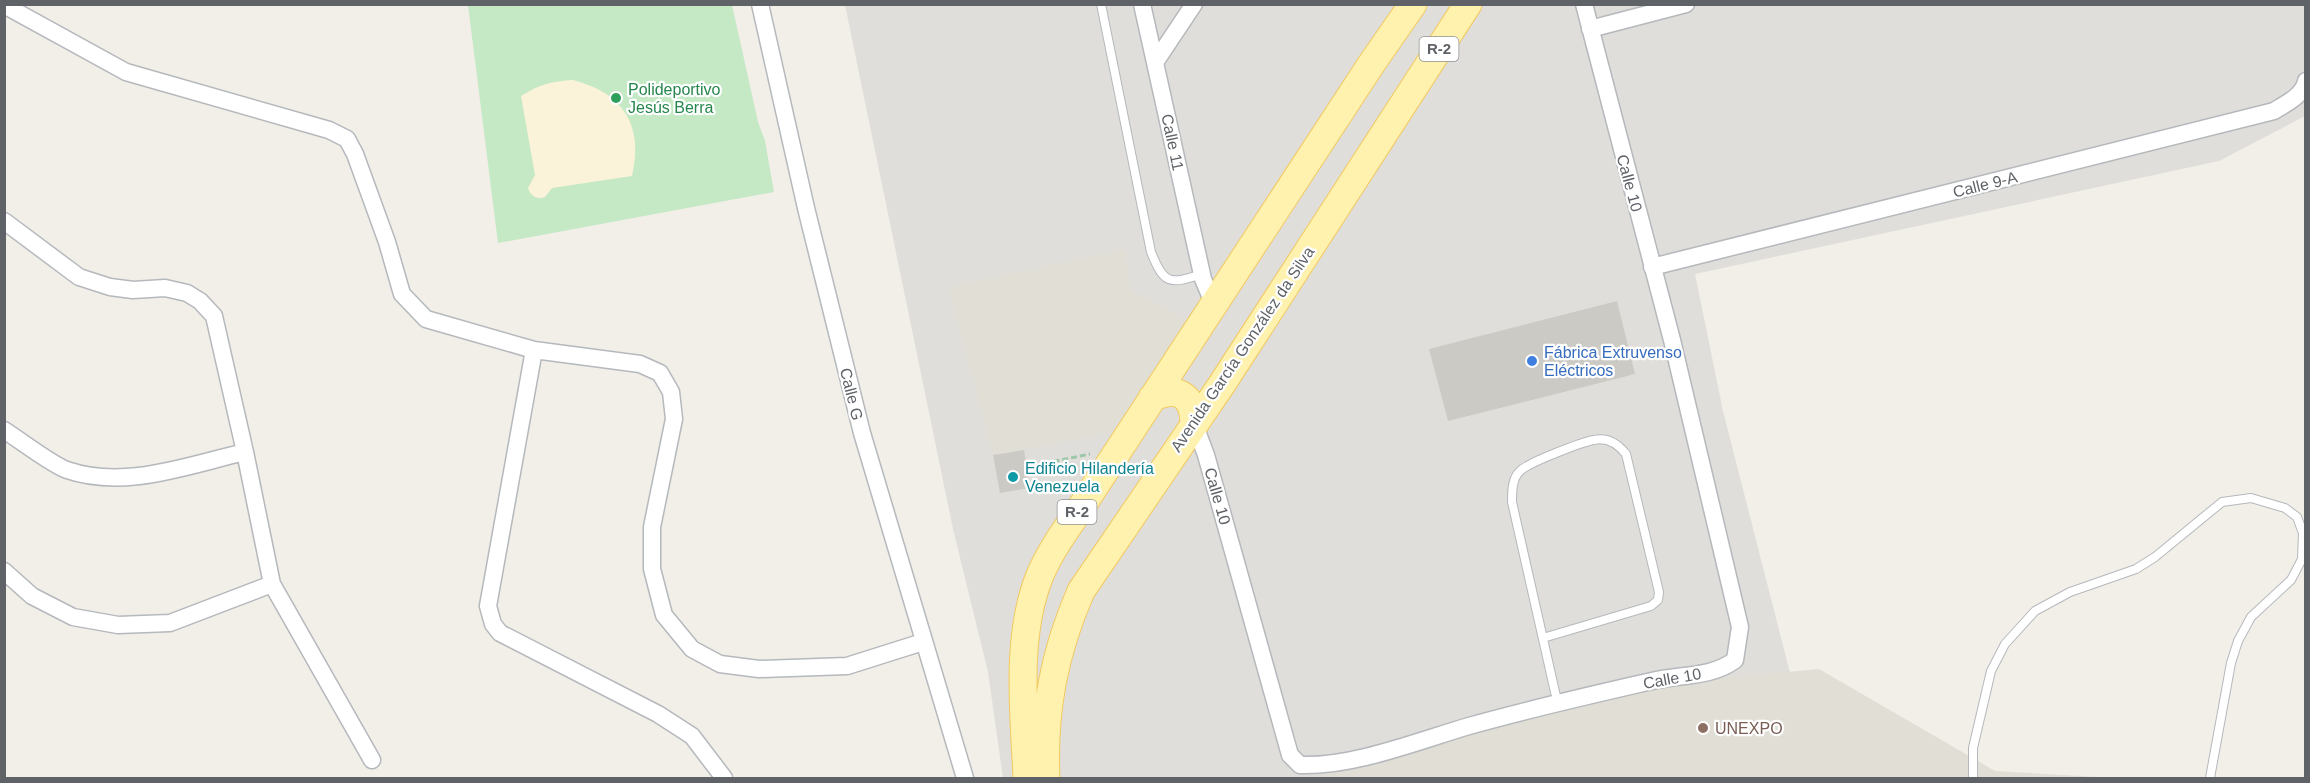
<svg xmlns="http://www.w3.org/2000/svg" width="2310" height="783" font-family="Arial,sans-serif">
<rect width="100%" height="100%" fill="#f1efe8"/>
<path fill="#e0deda" d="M845,5H2305V116L2219,161L1695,274L1723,411L1789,669L1795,685L1452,778H1003L988,672L953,529Z"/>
<path fill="#e1ded6" d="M1125,249L1131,290L1187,320L1113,433L993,455L948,287Z
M1819,669L1995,771L2116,778H1314L1503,723L1664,683Z"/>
<path fill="#c5e8c5" d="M468,5H732L758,122L765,141L774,192L498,243Z"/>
<path fill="#fbf3d9" d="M573,80C623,93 644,125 632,176L552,188L545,197C536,200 531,196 528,188L535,175L521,96C538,85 552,81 573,80Z"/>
<path fill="#cccac5" d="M1617,301L1635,374L1448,421L1429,349Z
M1024,450L1030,488L1000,493L993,455Z"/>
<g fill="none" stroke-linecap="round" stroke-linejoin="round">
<g stroke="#b5b8bc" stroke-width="10">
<path id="service" d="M1101,4L1151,252C1164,284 1169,285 1202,274
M1543,638L1651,606L1658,600L1659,592L1626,454C1618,444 1607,437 1594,440C1582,442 1527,463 1520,471C1512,478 1512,492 1512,502L1555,692L1558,703
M1973,778V748L1991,671L2005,644L2035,611L2070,592L2136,569L2155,557L2222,502L2251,498L2285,508L2297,517L2303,533L2302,559L2291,580L2251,617L2238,641L2231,663L2210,778"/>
</g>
<g stroke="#b5b8bc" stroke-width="19">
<path id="minor" d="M760,4L806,208L862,433L965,778
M1142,4L1203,279L1214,305
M4,5L126,72L329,130L347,139L355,154L387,242L402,294L426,319L534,350L640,364L660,373L671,392L674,419L652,527V569L664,615L692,649L720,664L759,669L847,666L923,642
M1590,29L1686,4
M1156,61L1194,4
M4,221L79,277L110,287L133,290L165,288L187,293L200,301L214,316L245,452L272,584L372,760
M1652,267L2274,111C2285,104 2303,96 2306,81
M534,350L488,606L493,624L500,633L658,714L692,736L724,778
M1194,423L1206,455L1290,755L1300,765C1353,767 1418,741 1469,726C1529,709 1591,695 1652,681C1680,674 1711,678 1735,660L1740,627L1672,340L1584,4
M4,430C20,440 52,465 67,470C125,490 188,465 245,452
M4,571L32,596L73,617L118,625L170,623L272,584"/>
</g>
<g stroke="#f2c960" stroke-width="29">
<path id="primary" d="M1152,398C1177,386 1193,394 1194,423
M1027,778C1024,712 1015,637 1040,575C1050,552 1064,532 1078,512L1372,63L1413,4
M1046,778C1043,711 1054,653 1081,591L1222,384L1468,4"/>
</g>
<path stroke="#9cc7a9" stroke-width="3" stroke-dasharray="6 3" stroke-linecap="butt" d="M1027,467L1090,454"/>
<use href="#service" stroke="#fff" stroke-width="8"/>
<use href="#minor" stroke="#fff" stroke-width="16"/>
<use href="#primary" stroke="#fff2af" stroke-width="27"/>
</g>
<circle fill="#2e9e5b" stroke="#fff" stroke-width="2" cx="616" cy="98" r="6"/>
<circle fill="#3f7fe0" stroke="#fff" stroke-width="2" cx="1532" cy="361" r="6"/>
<circle fill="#0f9aa8" stroke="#fff" stroke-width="2" cx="1013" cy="477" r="6"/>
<circle fill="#8d6e63" stroke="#fff" stroke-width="2" cx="1703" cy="728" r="6"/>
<g text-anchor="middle" stroke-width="4.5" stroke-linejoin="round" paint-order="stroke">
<g fill="#fff" stroke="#8f9295" stroke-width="1.5">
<rect x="1419.5" y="37" width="39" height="24" rx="4.5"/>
<rect x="1057.5" y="500" width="39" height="24" rx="4.5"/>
</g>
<g font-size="15" font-weight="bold" fill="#5f6368">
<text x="1439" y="54">R-2</text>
<text x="1077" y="517">R-2</text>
</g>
<g font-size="16" fill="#27864d" stroke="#fff" text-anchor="start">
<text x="628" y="95">Polideportivo<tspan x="628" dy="18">Jesús Berra</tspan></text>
</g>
<g font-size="16" fill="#5f6368" stroke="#fff">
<text transform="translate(1173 142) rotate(78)" y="6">Calle 11</text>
<text transform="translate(1630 183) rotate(75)" y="6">Calle 10</text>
<text transform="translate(1985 184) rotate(-14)" y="6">Calle 9-A</text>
<text transform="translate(1242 349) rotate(-56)" y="6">Avenida García González da Silva</text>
<text transform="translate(852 394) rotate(76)" y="6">Calle G</text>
<text transform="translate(1218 496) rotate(74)" y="6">Calle 10</text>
<text transform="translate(1672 678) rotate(-10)" y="6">Calle 10</text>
</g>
<g font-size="16" fill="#366cbe" stroke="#fff" text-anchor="start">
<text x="1544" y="358">Fábrica Extruvenso<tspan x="1544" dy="18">Eléctricos</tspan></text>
</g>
<g font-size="16" fill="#0d838f" stroke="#fff" text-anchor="start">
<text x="1025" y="474">Edificio Hilandería<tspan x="1025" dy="18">Venezuela</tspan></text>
</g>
<g font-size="16" fill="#785e54" stroke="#fff" text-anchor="start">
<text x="1715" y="734">UNEXPO</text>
</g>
</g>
<rect width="2310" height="783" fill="none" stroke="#5f6368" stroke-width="12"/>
</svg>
